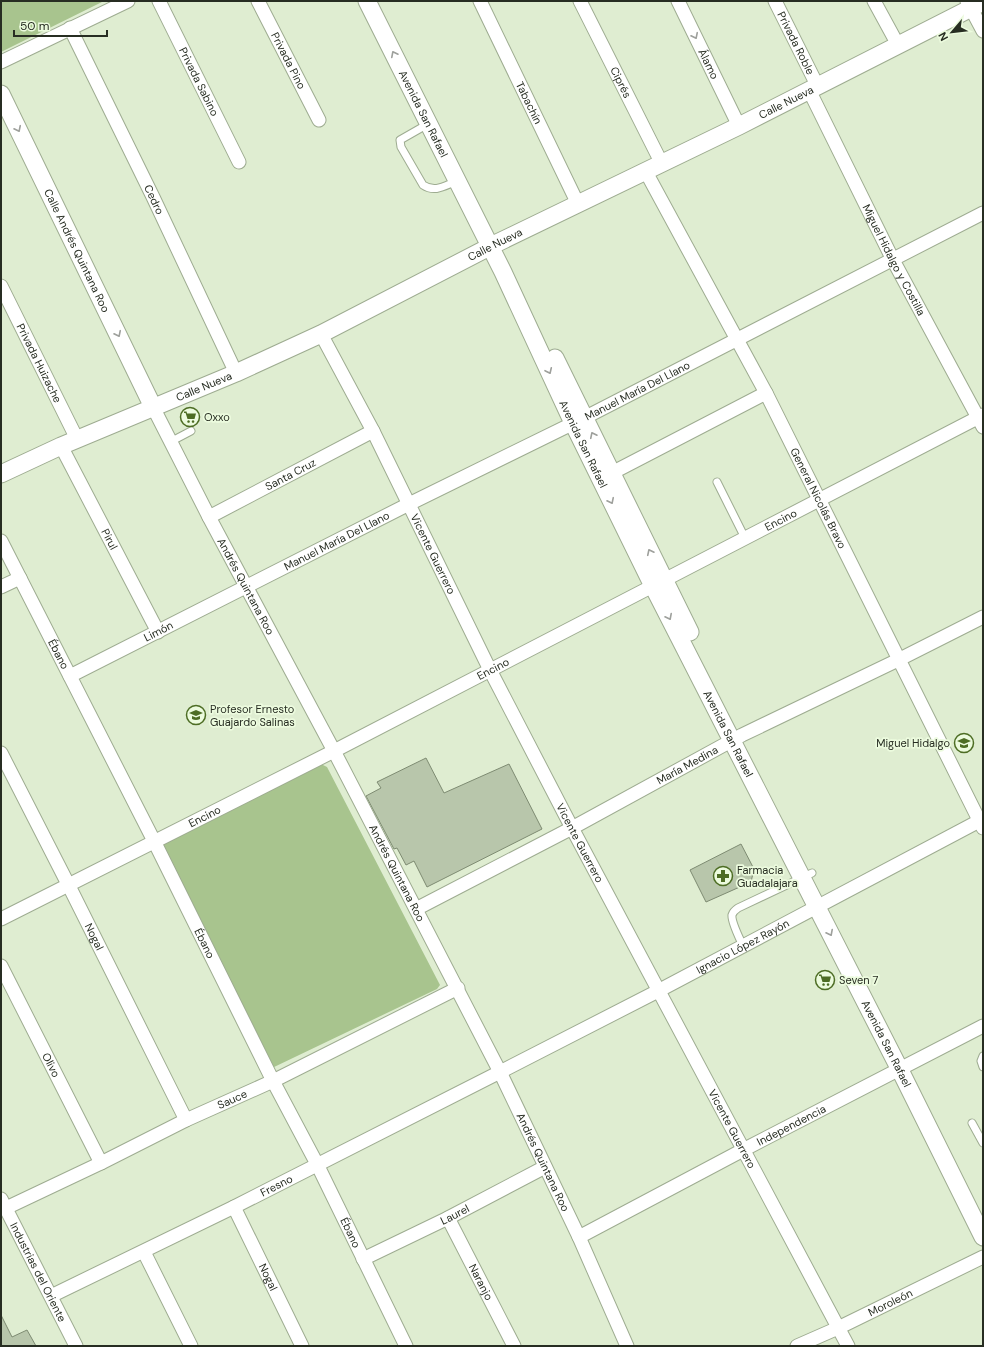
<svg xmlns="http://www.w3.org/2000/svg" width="984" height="1347" font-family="'DM Sans',sans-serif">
<rect width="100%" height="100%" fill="#dfedd1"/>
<path fill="#a8c48e" d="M1,1H104L1,52Z
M321,764L327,767L440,985L437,989L272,1068L162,845Z"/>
<path fill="#b8c6ab" stroke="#7e8b72" d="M426,758L444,793L509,764L542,829L427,887L414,861L406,865L397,848L394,849L366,796L381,788L377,782Z
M741,844L754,869L751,882L706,902L690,870Z
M1,1315L12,1337L27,1330L36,1346H1Z"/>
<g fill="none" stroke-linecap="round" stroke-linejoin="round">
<g stroke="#9eac91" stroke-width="9">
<path id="service" d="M428,124L400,140L401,147L423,185C435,193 444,186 457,181
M170,442L191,431
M717,482L745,538
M743,946C740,939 731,922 732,915C733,912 735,910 738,908L812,873
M983,1056L981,1061L983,1067
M972,1123L983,1143"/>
</g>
<g stroke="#9eac91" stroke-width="15">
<g id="minor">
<path id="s1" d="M159,1L239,162"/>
<path id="s2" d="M258,1L319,120"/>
<path id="s3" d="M480,1L578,204"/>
<path id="s4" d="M580,1L662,164"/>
<path id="s5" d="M678,1L739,126"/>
<path id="s6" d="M775,1L817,85"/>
<path d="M874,1L898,45"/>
<path d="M967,1L983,31"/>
<path id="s7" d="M70,28L153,197L236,373"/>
<path d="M1,62L128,1"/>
<path id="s8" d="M809,90L893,260L983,427"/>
<path id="s9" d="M646,172L766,393L983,828"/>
<path id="s10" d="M1,286L77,439"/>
<path id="s11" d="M321,334L373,431L490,670L572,828L848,1346"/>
<path id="s12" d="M153,407L209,517L334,751L500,1072L579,1237L627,1346"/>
<path id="s13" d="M61,446L158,632"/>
<path d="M604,477L766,393"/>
<path id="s14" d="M209,517L373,431"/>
<path id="s15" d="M1,541L154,841L273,1081L317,1164L406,1346"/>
<path d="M1,587L20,578"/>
<path id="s16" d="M70,676L409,504L584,418L983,213"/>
<path id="s17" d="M1,753L68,884L186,1120"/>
<path id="s18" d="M416,909L572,828L742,735L898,660L983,617"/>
<path id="s19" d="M1,919L334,751L983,415"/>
<path id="s20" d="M1,966L101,1163"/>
<path id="s21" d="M1,1199L76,1346"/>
<path id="s22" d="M234,1207L302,1346"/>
<path id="s23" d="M6,1208L101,1163L186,1120L273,1081L458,988"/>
<path id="s24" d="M448,1218L514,1346"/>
<path id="s25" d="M579,1237L743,1150L983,1026"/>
<path d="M144,1252L191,1346"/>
<path id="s26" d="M363,1259L448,1218L545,1167"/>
<path id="s27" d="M51,1296L234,1207L500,1072L658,991L983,819"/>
<path id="s28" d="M797,1346L838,1328L983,1257"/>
</g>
</g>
<g stroke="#9eac91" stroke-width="19">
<g id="tertiary">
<path id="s29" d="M367,1L503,272L573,423L653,586L899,1068L983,1237"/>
<path id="s30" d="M1,94L153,407"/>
<path d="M555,358L690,632"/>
<path id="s31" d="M1,474L61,446L236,373L321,334L497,243L739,126L983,2"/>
</g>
</g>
<use href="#service" stroke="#fff" stroke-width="7"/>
<use href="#minor" stroke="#fff" stroke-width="13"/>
<use href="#tertiary" stroke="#fff" stroke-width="17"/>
</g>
<defs><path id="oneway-chevron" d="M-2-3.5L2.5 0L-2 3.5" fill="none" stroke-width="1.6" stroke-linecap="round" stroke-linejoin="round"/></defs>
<g stroke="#9ea09c">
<use href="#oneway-chevron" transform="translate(695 36) rotate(64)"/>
<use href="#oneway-chevron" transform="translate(394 54) rotate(-117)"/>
<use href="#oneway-chevron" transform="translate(18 129) rotate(64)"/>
<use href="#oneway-chevron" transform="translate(118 334) rotate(64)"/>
<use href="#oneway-chevron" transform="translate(549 371) rotate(65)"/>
<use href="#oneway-chevron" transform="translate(593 435) rotate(-116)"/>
<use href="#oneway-chevron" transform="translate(611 501) rotate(64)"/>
<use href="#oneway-chevron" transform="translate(650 552) rotate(-116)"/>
<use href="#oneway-chevron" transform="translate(669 617) rotate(63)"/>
<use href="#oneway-chevron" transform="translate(830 933) rotate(63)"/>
</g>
<defs>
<g id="supermarket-ring" transform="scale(1)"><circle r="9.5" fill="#ecfbde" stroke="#4d6d24" stroke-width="1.5"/><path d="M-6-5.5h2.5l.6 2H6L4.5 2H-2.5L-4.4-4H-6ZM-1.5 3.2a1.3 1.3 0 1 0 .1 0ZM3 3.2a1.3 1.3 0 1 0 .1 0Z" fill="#4d6d24"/></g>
<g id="school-ring" transform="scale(1)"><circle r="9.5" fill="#ecfbde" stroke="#4d6d24" stroke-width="1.5"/><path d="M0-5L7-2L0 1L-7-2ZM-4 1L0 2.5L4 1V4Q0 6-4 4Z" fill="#4d6d24"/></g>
<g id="pharmacy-ring" transform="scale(1)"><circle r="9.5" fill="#ecfbde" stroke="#4d6d24" stroke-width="1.5"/><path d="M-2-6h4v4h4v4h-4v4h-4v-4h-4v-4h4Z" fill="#4d6d24"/></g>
</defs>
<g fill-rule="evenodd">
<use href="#supermarket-ring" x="190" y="417"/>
<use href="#school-ring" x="196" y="715"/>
<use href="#school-ring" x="964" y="743"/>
<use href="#pharmacy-ring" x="723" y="876"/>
<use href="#supermarket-ring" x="825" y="980"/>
</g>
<g text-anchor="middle" stroke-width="3.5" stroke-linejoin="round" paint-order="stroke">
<g font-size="11" fill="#272d22" stroke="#ecfbde">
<text dy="4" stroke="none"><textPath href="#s6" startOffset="47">Privada Roble</textPath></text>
<text dy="4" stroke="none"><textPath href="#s2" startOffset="67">Privada Pino</textPath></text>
<text dy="4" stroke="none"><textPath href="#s5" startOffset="70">Álamo</textPath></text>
<text dy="4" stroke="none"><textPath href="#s1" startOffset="90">Privada Sabino</textPath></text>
<text dy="4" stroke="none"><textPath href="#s4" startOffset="91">Ciprés</textPath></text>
<text dy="4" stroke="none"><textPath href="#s31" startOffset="869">Calle Nueva</textPath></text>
<text dy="4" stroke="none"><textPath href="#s3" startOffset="113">Tabachín</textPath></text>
<text dy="4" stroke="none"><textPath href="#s29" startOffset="126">Avenida San Rafael</textPath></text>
<text dy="4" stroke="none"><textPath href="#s7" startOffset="191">Cedro</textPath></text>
<text dy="4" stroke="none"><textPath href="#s31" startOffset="545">Calle Nueva</textPath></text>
<text dy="4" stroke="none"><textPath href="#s30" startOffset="174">Calle Andrés Quintana Roo</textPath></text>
<text dy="4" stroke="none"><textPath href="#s8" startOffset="190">Miguel Hidalgo y Costilla</textPath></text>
<text dy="4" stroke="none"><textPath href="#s10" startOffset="86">Privada Huizache</textPath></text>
<text dy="4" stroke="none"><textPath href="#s31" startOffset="221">Calle Nueva</textPath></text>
<text dy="4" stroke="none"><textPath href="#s16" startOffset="635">Manuel María Del Llano</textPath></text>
<text dy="4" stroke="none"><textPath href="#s29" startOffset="493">Avenida San Rafael</textPath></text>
<text dy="4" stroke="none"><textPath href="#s14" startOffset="92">Santa Cruz</textPath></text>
<text dy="4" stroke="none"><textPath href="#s9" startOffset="369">General Nicolás Bravo</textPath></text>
<text dy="4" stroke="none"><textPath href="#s19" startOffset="876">Encino</textPath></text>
<text dy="4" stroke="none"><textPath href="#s13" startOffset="105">Pirul</textPath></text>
<text dy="4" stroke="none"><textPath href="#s16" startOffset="299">Manuel María Del Llano</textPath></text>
<text dy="4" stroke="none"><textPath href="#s11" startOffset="247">Vicente Guerrero</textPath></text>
<text dy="4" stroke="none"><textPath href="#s12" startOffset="202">Andrés Quintana Roo</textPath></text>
<text dy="4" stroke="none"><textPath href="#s16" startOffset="99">Limón</textPath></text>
<text dy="4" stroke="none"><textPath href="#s15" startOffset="127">Ébano</textPath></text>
<text dy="4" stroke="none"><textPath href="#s19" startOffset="552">Encino</textPath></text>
<text dy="4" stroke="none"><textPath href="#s29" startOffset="817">Avenida San Rafael</textPath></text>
<text dy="4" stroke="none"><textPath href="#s18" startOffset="307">María Medina</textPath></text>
<text dy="4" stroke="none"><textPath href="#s19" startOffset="228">Encino</textPath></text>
<text dy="4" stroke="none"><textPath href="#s11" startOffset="571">Vicente Guerrero</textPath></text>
<text dy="4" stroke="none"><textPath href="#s12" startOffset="526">Andrés Quintana Roo</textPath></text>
<text dy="4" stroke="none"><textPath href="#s17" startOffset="206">Nogal</textPath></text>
<text dy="4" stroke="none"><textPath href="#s15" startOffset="451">Ébano</textPath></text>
<text dy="4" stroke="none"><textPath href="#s27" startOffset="775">Ignacio López Rayón</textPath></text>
<text dy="4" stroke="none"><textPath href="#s29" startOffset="1165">Avenida San Rafael</textPath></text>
<text dy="4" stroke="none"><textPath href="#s20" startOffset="111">Olivo</textPath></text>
<text dy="4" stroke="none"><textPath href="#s23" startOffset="251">Sauce</textPath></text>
<text dy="4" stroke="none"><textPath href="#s25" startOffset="240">Independencia</textPath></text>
<text dy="4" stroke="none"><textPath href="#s11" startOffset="895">Vicente Guerrero</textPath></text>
<text dy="4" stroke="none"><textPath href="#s12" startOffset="850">Andrés Quintana Roo</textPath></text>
<text dy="4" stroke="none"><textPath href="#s27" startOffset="251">Fresno</textPath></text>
<text dy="4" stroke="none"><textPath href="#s26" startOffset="102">Laurel</textPath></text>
<text dy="4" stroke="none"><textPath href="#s15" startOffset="775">Ébano</textPath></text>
<text dy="4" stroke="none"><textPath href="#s21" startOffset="82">Industrias del Oriente</textPath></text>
<text dy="4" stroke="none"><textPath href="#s22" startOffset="78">Nogal</textPath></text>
<text dy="4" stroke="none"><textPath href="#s24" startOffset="72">Naranjo</textPath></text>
<text dy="4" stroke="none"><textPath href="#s28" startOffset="103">Moroleón</textPath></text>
</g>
<g font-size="11" fill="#272d22" stroke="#ecfbde" text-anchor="start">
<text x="204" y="421">Oxxo</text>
<text x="210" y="713">Profesor Ernesto<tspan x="210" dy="13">Guajardo Salinas</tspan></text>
<text x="950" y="747" text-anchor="end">Miguel Hidalgo</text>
<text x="737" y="874">Farmacia<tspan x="737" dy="13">Guadalajara</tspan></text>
<text x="839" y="984">Seven 7</text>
</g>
</g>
<rect width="984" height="1347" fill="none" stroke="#272d22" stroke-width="4"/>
<g transform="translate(952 32) rotate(242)" stroke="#ecfbde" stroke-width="3" paint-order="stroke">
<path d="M0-3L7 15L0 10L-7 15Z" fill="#272d22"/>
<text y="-6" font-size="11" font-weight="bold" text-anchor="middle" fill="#272d22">N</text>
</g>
<path d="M14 30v6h93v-6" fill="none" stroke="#272d22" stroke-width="2"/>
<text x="20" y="30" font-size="12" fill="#272d22" stroke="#ecfbde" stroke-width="3" paint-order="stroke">50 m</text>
</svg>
